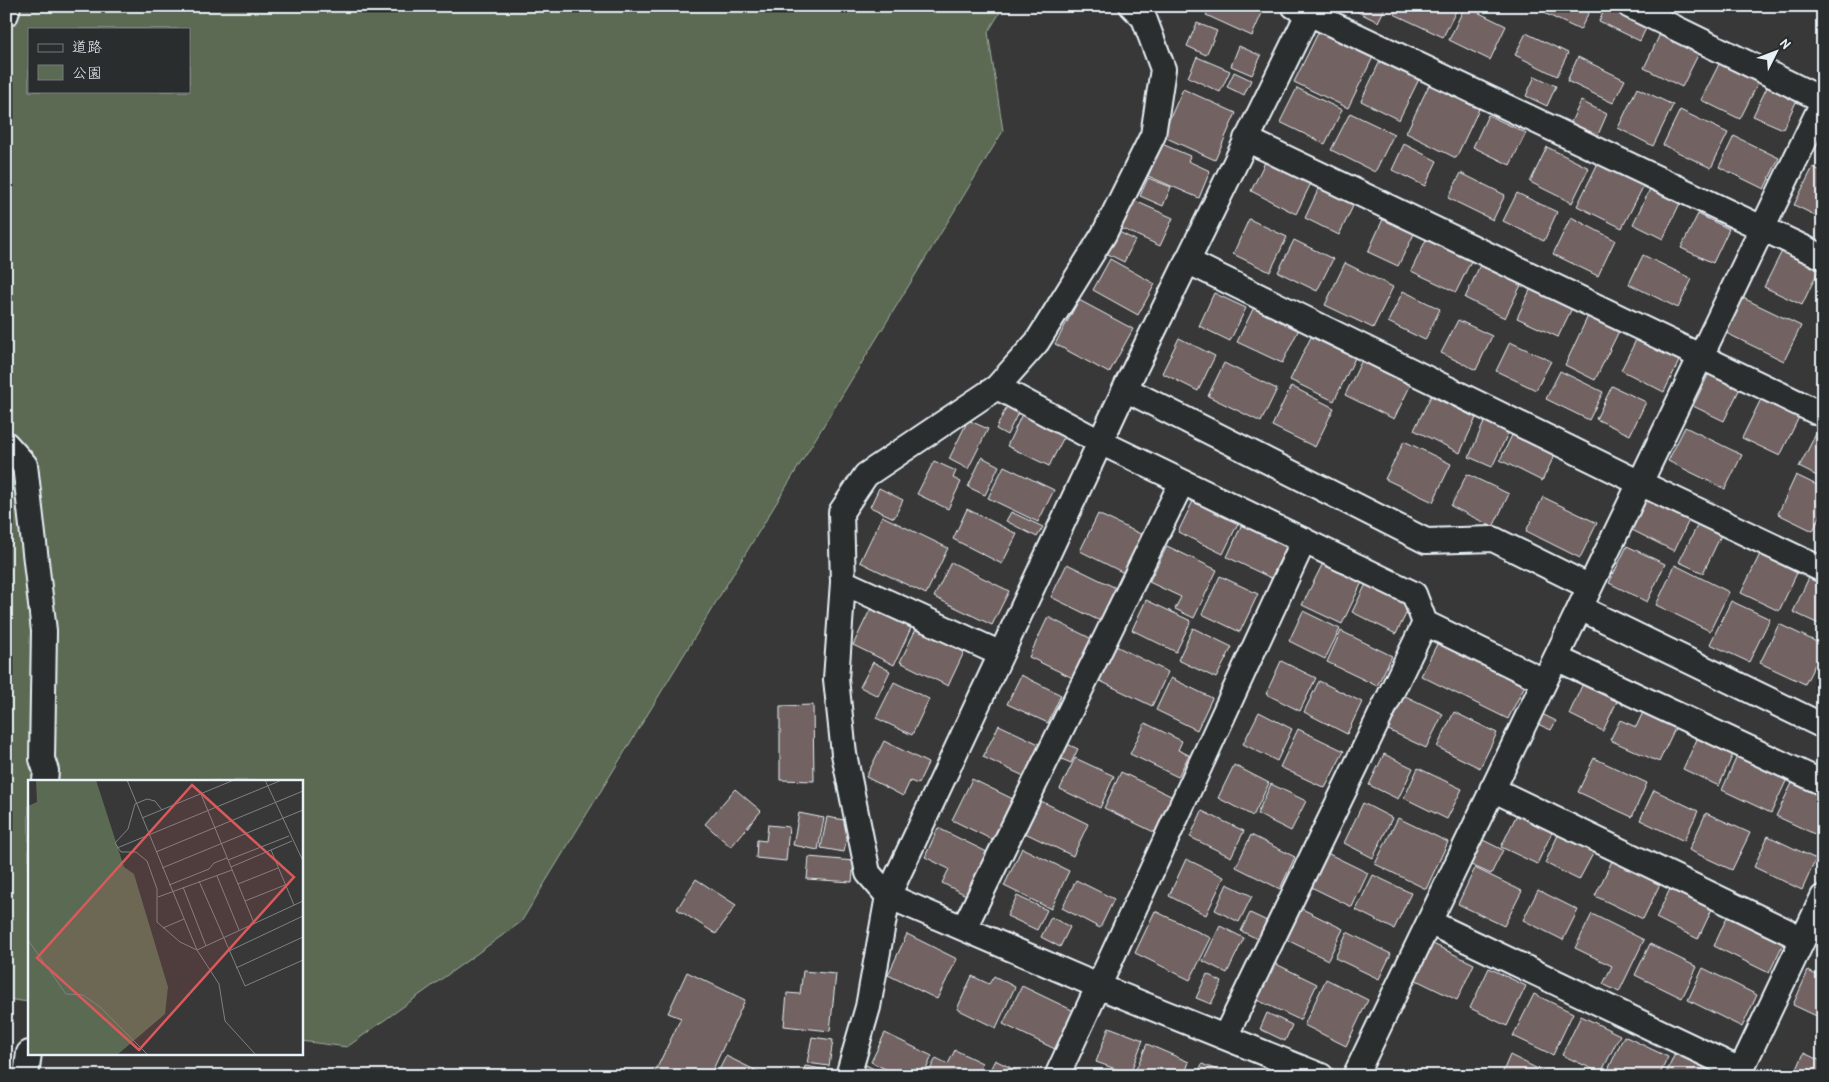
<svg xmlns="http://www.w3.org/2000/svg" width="1829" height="1082" font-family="'Patrick Hand','Klee One',sans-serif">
<rect width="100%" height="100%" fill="#383838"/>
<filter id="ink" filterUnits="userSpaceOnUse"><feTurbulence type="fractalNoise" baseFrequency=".02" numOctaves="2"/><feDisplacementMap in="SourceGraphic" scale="10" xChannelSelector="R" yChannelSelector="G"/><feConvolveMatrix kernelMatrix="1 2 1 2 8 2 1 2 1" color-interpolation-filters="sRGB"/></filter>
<g filter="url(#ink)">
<path fill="#5b6b53" stroke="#a2aea6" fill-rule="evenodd" d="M6,6H1004L988,32L1003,131L521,922L347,1047L301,1041V781H29V1002L6,999ZM29,29H189V91H29Z"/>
<path fill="#726362" stroke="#e8f1f8" d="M1210,6H1265L1252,36L1206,15Z
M1346,6H1386L1378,22Z
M1398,6H1457L1458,7L1443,37L1394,14Z
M1465,6L1506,26L1490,60L1449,40Z
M1549,6H1592L1580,30L1546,14Z
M1606,6H1613L1648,24L1640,41L1599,21Z
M1197,23L1217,31L1206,55L1187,46Z
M1321,27L1375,53L1348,108L1294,82Z
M1526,33L1568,53L1557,76L1515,55Z
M1660,34L1699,53L1682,87L1644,68Z
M1239,46L1261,56L1252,75L1231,66Z
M1197,57L1230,71L1220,92L1188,77Z
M1578,57L1625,80L1613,103L1567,81Z
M1381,59L1420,77L1399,120L1361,101Z
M1720,62L1759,81L1740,119L1701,100Z
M1234,72L1251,80L1244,95L1227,87Z
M1535,76L1556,86L1547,106L1526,96Z
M1770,81L1799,96L1783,129L1753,116Z
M1429,85L1479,109L1456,158L1406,133Z
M1297,88L1342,110L1325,144L1280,122Z
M1637,88L1673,105L1653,146L1618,128Z
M1183,89L1236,113L1215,160L1162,136Z
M1581,101L1607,114L1597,137L1570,124Z
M1680,110L1728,133L1711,168L1663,145Z
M1350,113L1394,134L1375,172L1331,150Z
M1488,115L1526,133L1510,165L1473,147Z
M1734,136L1779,158L1764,189L1719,167Z
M1162,144L1190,156L1188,161L1210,171L1199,198L1148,176Z
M1404,144L1437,161L1425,186L1392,170Z
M1547,147L1589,168L1572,203L1530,182Z
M1267,158L1312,181L1296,214L1251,191Z
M1598,163L1644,185L1622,228L1577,206Z
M1813,167L1823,172V219L1794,205Z
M1461,173L1505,195L1493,220L1448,198Z
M1148,178L1171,187L1163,206L1140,196Z
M1320,186L1355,202L1339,235L1305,218Z
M1651,187L1681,201L1663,239L1633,224Z
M1517,193L1557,212L1544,241L1503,221Z
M1133,200L1173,218L1160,246L1121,228Z
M1698,214L1729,229L1713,263L1681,248Z
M1384,217L1415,232L1398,266L1368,252Z
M1571,217L1615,240L1598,276L1553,254Z
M1249,219L1287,237L1270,272L1233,254Z
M1115,230L1135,240L1124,262L1104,252Z
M1294,240L1333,259L1317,291L1278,272Z
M1426,240L1471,261L1456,292L1411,271Z
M1782,251L1819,269L1802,305L1764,287Z
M1643,255L1692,279L1678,308L1629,284Z
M1110,259L1155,284L1138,315L1093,290Z
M1345,263L1393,287L1373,328L1325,305Z
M1480,265L1521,285L1505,318L1465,298Z
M1532,286L1573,306L1558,337L1517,318Z
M1403,291L1440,309L1425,340L1388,322Z
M1214,293L1246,308L1230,341L1199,326Z
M1739,296L1801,326L1784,361L1722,331Z
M1079,300L1133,329L1109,373L1055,344Z
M1255,305L1300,327L1282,363L1237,342Z
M1588,316L1619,331L1595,380L1565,365Z
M1458,320L1492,336L1476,370L1441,353Z
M1638,336L1681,357L1664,392L1621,370Z
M1311,337L1355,358L1334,401L1290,380Z
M1179,338L1215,356L1198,391L1162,373Z
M1510,342L1551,361L1536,390L1496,371Z
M1362,360L1411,384L1394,419L1345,395Z
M1224,363L1277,389L1261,422L1208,396Z
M1560,371L1603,392L1589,420L1546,399Z
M1710,371L1741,386L1724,421L1693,406Z
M1291,386L1334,408L1315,447L1272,426Z
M1612,386L1646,402L1630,435L1596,419Z
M1431,396L1476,418L1460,453L1414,430Z
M1761,399L1799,417L1780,456L1742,438Z
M1007,406L1019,411L1007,435L996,429Z
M1022,414L1065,435L1049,466L1007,446Z
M968,420L988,429L968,469L949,459Z
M1485,420L1509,431L1492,467L1469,457Z
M1820,426L1823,427V479L1799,467Z
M1516,427L1558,448L1542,481L1500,460Z
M1685,427L1742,455L1725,489L1668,461Z
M1404,441L1451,464L1433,502L1385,479Z
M982,457L999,466L985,495L968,487Z
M934,461L956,471L953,478L961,482L948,509L917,494Z
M1004,466L1054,490L1038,522L988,498Z
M1467,474L1509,494L1493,527L1451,506Z
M1796,475L1823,488V510L1813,531L1778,514Z
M879,488L903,500L894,518L870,507Z
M1645,488L1693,512L1674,551L1626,527Z
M1543,497L1597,523L1580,558L1526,531Z
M1194,499L1239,521L1223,554L1178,532Z
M967,509L1017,534L1002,564L953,539Z
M1011,512L1043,527L1037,537L1006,521Z
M1098,514L1145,536L1126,574L1080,551Z
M882,516L948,548L926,594L860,562Z
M1700,520L1723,531L1703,573L1679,562Z
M1242,524L1287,546L1271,578L1227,557Z
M1167,546L1217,570L1194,618L1175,609L1181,597L1149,582Z
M1627,546L1665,564L1647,602L1609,583Z
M1760,554L1797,573L1779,611L1741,593Z
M1325,559L1364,578L1342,624L1302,605Z
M951,562L1009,591L992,625L934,597Z
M1067,564L1116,588L1100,621L1051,597Z
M1675,565L1729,592L1710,631L1656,605Z
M1811,573L1823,578V623L1821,625L1793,612Z
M1220,576L1258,594L1240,632L1202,614Z
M1368,580L1412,602L1396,634L1352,612Z
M1146,600L1191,621L1176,652L1132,630Z
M1731,601L1770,619L1749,662L1710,644Z
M871,608L911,628L894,665L853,645Z
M1303,611L1340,629L1325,659L1289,641Z
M1048,617L1096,641L1077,680L1029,657Z
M1779,624L1823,645V649L1805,684L1760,663Z
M917,627L965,650L948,686L900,662Z
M1193,628L1232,647L1216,678L1178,660Z
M1341,631L1392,656L1377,686L1327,662Z
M1439,640L1526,683L1508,719L1421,676Z
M1114,645L1168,672L1152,706L1098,680Z
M1281,661L1316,678L1300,711L1266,694Z
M873,662L890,671L878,696L860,687Z
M1823,673V685L1818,683Z
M1021,675L1061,695L1048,723L1007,704Z
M1171,678L1212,698L1197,730L1156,710Z
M1585,679L1620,695L1603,731L1569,714Z
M1319,681L1362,702L1347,734L1304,712Z
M894,682L929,699L912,735L876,718Z
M1399,693L1443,714L1426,748L1382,727Z
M813,705L814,781L780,780V706Z
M1645,708L1677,724L1659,762L1610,740L1620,720L1636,727Z
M1259,712L1292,729L1277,761L1243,744Z
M1454,712L1497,733L1480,768L1437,747Z
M1538,712L1556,721L1551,730L1533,722Z
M1145,723L1182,741L1178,750L1189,755L1178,777L1130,754Z
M999,725L1041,745L1026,777L983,757Z
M1298,729L1344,751L1325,788L1280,767Z
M1700,733L1735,750L1719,786L1683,769Z
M884,741L928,763L918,784L910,781L903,796L866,777Z
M1065,743L1078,749L1071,763L1057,757Z
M1384,754L1413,768L1398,799L1369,785Z
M1738,754L1788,777L1771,813L1722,790Z
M1075,758L1114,776L1100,808L1060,789Z
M1594,758L1647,783L1632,817L1578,792Z
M1234,765L1269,783L1253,816L1218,798Z
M1418,768L1462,789L1447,819L1404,798Z
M1121,772L1175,798L1158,834L1104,808Z
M972,779L1015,800L995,841L952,820Z
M1794,779L1823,793V838L1776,816Z
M1271,784L1306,801L1291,831L1257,814Z
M735,789L761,811L731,847L705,824Z
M1654,790L1698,811L1684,841L1640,820Z
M1041,801L1088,824L1073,856L1025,833Z
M1363,803L1392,818L1373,858L1344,843Z
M1519,810L1554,828L1537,864L1501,847Z
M1202,811L1244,831L1231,857L1190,837Z
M799,813L824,818L818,850L793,845Z
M1706,813L1750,833L1732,870L1689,850Z
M827,817L850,821L844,852L821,848Z
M1398,818L1448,842L1426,889L1375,864Z
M768,825L789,827L786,861L756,858L757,840L766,841Z
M938,828L993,855L972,898L942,883L949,869L925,857Z
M1559,833L1595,850L1579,880L1545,863Z
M1251,835L1295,857L1280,889L1236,867Z
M1768,836L1816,859L1802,890L1754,867Z
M1483,840L1503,850L1491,874L1471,865Z
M1022,848L1069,871L1051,909L1004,886Z
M1325,852L1368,873L1352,907L1309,886Z
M809,857L854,861L852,882L807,879Z
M1186,859L1224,877L1206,915L1169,896Z
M1612,861L1660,884L1643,919L1595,896Z
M1475,868L1522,891L1504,926L1458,904Z
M1373,875L1411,893L1394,929L1356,910Z
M696,879L736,905L716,934L677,909Z
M1076,880L1114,899L1100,928L1062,908Z
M1227,884L1252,896L1239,922L1215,910Z
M1670,889L1712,909L1698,939L1656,918Z
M1538,890L1578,910L1563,940L1523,920Z
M1017,896L1047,910L1037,930L1007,916Z
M1294,905L1343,929L1328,960L1279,936Z
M1155,911L1211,938L1190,980L1135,953Z
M1250,913L1267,921L1258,939L1241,931Z
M1592,914L1644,940L1619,992L1603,984L1612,966L1575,948Z
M1051,917L1070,927L1060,947L1041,937Z
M1727,917L1783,944L1769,973L1714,946Z
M1823,922V949L1812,944Z
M1220,926L1244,938L1227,973L1203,961Z
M1347,932L1391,954L1379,979L1335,958Z
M907,934L957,959L937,999L888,975Z
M1431,943L1474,964L1457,1000L1414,979Z
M1650,944L1697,967L1682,998L1635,975Z
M1272,962L1317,984L1300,1020L1255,999Z
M1489,968L1526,986L1507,1026L1470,1008Z
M1703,968L1757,995L1742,1027L1688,1000Z
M803,971L836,974L830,1031L784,1026L787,993L800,994Z
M1808,971L1823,978V1019L1793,1005Z
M687,972L745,1000L710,1076H653L681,1018L668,1013Z
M1207,974L1222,982L1211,1004L1196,998Z
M972,976L989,984L994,976L1015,987L996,1028L957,1009Z
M1326,979L1368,1000L1346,1046L1304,1025Z
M1022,986L1074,1011L1055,1049L1003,1024Z
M1534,994L1573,1013L1553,1055L1513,1036Z
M1267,1013L1292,1025L1285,1041L1260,1029Z
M1581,1016L1620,1035L1601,1073L1562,1055Z
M1109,1027L1143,1040L1130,1074L1096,1062Z
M885,1033L932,1056L923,1076H900L871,1062Z
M1624,1036L1668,1057L1659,1076H1615L1607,1072Z
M812,1037L833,1040L829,1066L807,1063Z
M1147,1044L1189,1062L1184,1076H1133Z
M1677,1049L1724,1072L1722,1076H1665Z
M955,1050L982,1063L977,1076H927L936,1058L948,1064Z
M1804,1053L1823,1062V1076H1794Z
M1510,1055L1542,1071L1539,1076H1501Z
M726,1056L767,1076H716Z
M995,1060L1027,1076H987Z
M1202,1064L1232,1076H1197Z
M866,1065L888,1076H860Z
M805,1066L828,1070L827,1076H803Z"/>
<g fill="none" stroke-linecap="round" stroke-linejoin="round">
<g stroke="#e8f1f8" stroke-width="28">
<path id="minor" d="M1132,6L1144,18L1163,69L1153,135L1104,234L1037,342L997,387L866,475L841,512L843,582L836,679L844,754L868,873L888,896L1098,986L1321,1076
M1294,6L1823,257
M1630,6L1823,100
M6,14L8,6
M1246,139L1823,415
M1187,261L1640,483L1823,570
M997,387L1100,442L1414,594L1425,623L1544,681
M1125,389L1426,541L1493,539L1590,587
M6,444L25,465L44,631L42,759L46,771L45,781
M843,582L1001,654
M1580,608L1823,726
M1556,658L1823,783
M1492,789L1803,939
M1429,922L1740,1070
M964,928L1182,482
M1225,1037L1425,623
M26,1076L29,1053
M848,1076L868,1007L888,896L1125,389L1312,6
M1057,1076L1304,540
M1355,1076L1823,102
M1738,1076L1823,897"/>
</g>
<use href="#minor" stroke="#2a2d2e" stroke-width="24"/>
</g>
</g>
<g transform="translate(28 780)">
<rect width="275" height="275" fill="#383838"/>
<path d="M8,0H68L96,87L106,94L140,207L137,234L89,275H0V26L9,22Z" fill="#5b6b53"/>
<path fill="none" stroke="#7e8285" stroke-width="1" d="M99,0L169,170L191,204L197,241L228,275M237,0L275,81M173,14L226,143M134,30L127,21L119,19L107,24L100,49L87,63L93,72H108L119,81L129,109V142L152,162L169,170L275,121M114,38L206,0M89,68L254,0M243,70L266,125M128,72L275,11M200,80L261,56M203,87L264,61M134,88L275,30M189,96L211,150M171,101L217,206L275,180M210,104L250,88M141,105L181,89L186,83L199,78M155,107L178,166M130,117L204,90M217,121L257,105M135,148L156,139M0,160L38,214L55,215L72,227L120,275M201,171L275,136M208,188L275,157"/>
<path fill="#da5a5c" fill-opacity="0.15" stroke="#da5a5c" stroke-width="2.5" d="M164,5L266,97L111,270L9,178Z"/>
<rect width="275" height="275" fill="none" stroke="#e8f1f8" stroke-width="2.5"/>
</g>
<rect width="1829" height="1082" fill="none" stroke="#2a2d2e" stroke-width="25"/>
<rect x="12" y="12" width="1804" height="1057" fill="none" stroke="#e8f1f8" stroke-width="2" filter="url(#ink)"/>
<rect x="28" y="28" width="162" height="65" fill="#2a2d2e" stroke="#767b7f"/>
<rect x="38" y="44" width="25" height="8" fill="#2a2d2e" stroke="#767b7f"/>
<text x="72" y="52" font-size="15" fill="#e8f1f8">道路</text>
<rect x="38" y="65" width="25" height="15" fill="#5b6b53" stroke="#767b7f"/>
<text x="72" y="78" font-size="15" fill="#e8f1f8">公園</text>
<g transform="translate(1776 52) rotate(48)" stroke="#2a2d2e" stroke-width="4" paint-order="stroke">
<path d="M0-4L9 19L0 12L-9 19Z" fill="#e8f1f8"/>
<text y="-8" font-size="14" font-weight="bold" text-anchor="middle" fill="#e8f1f8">N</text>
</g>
</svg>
